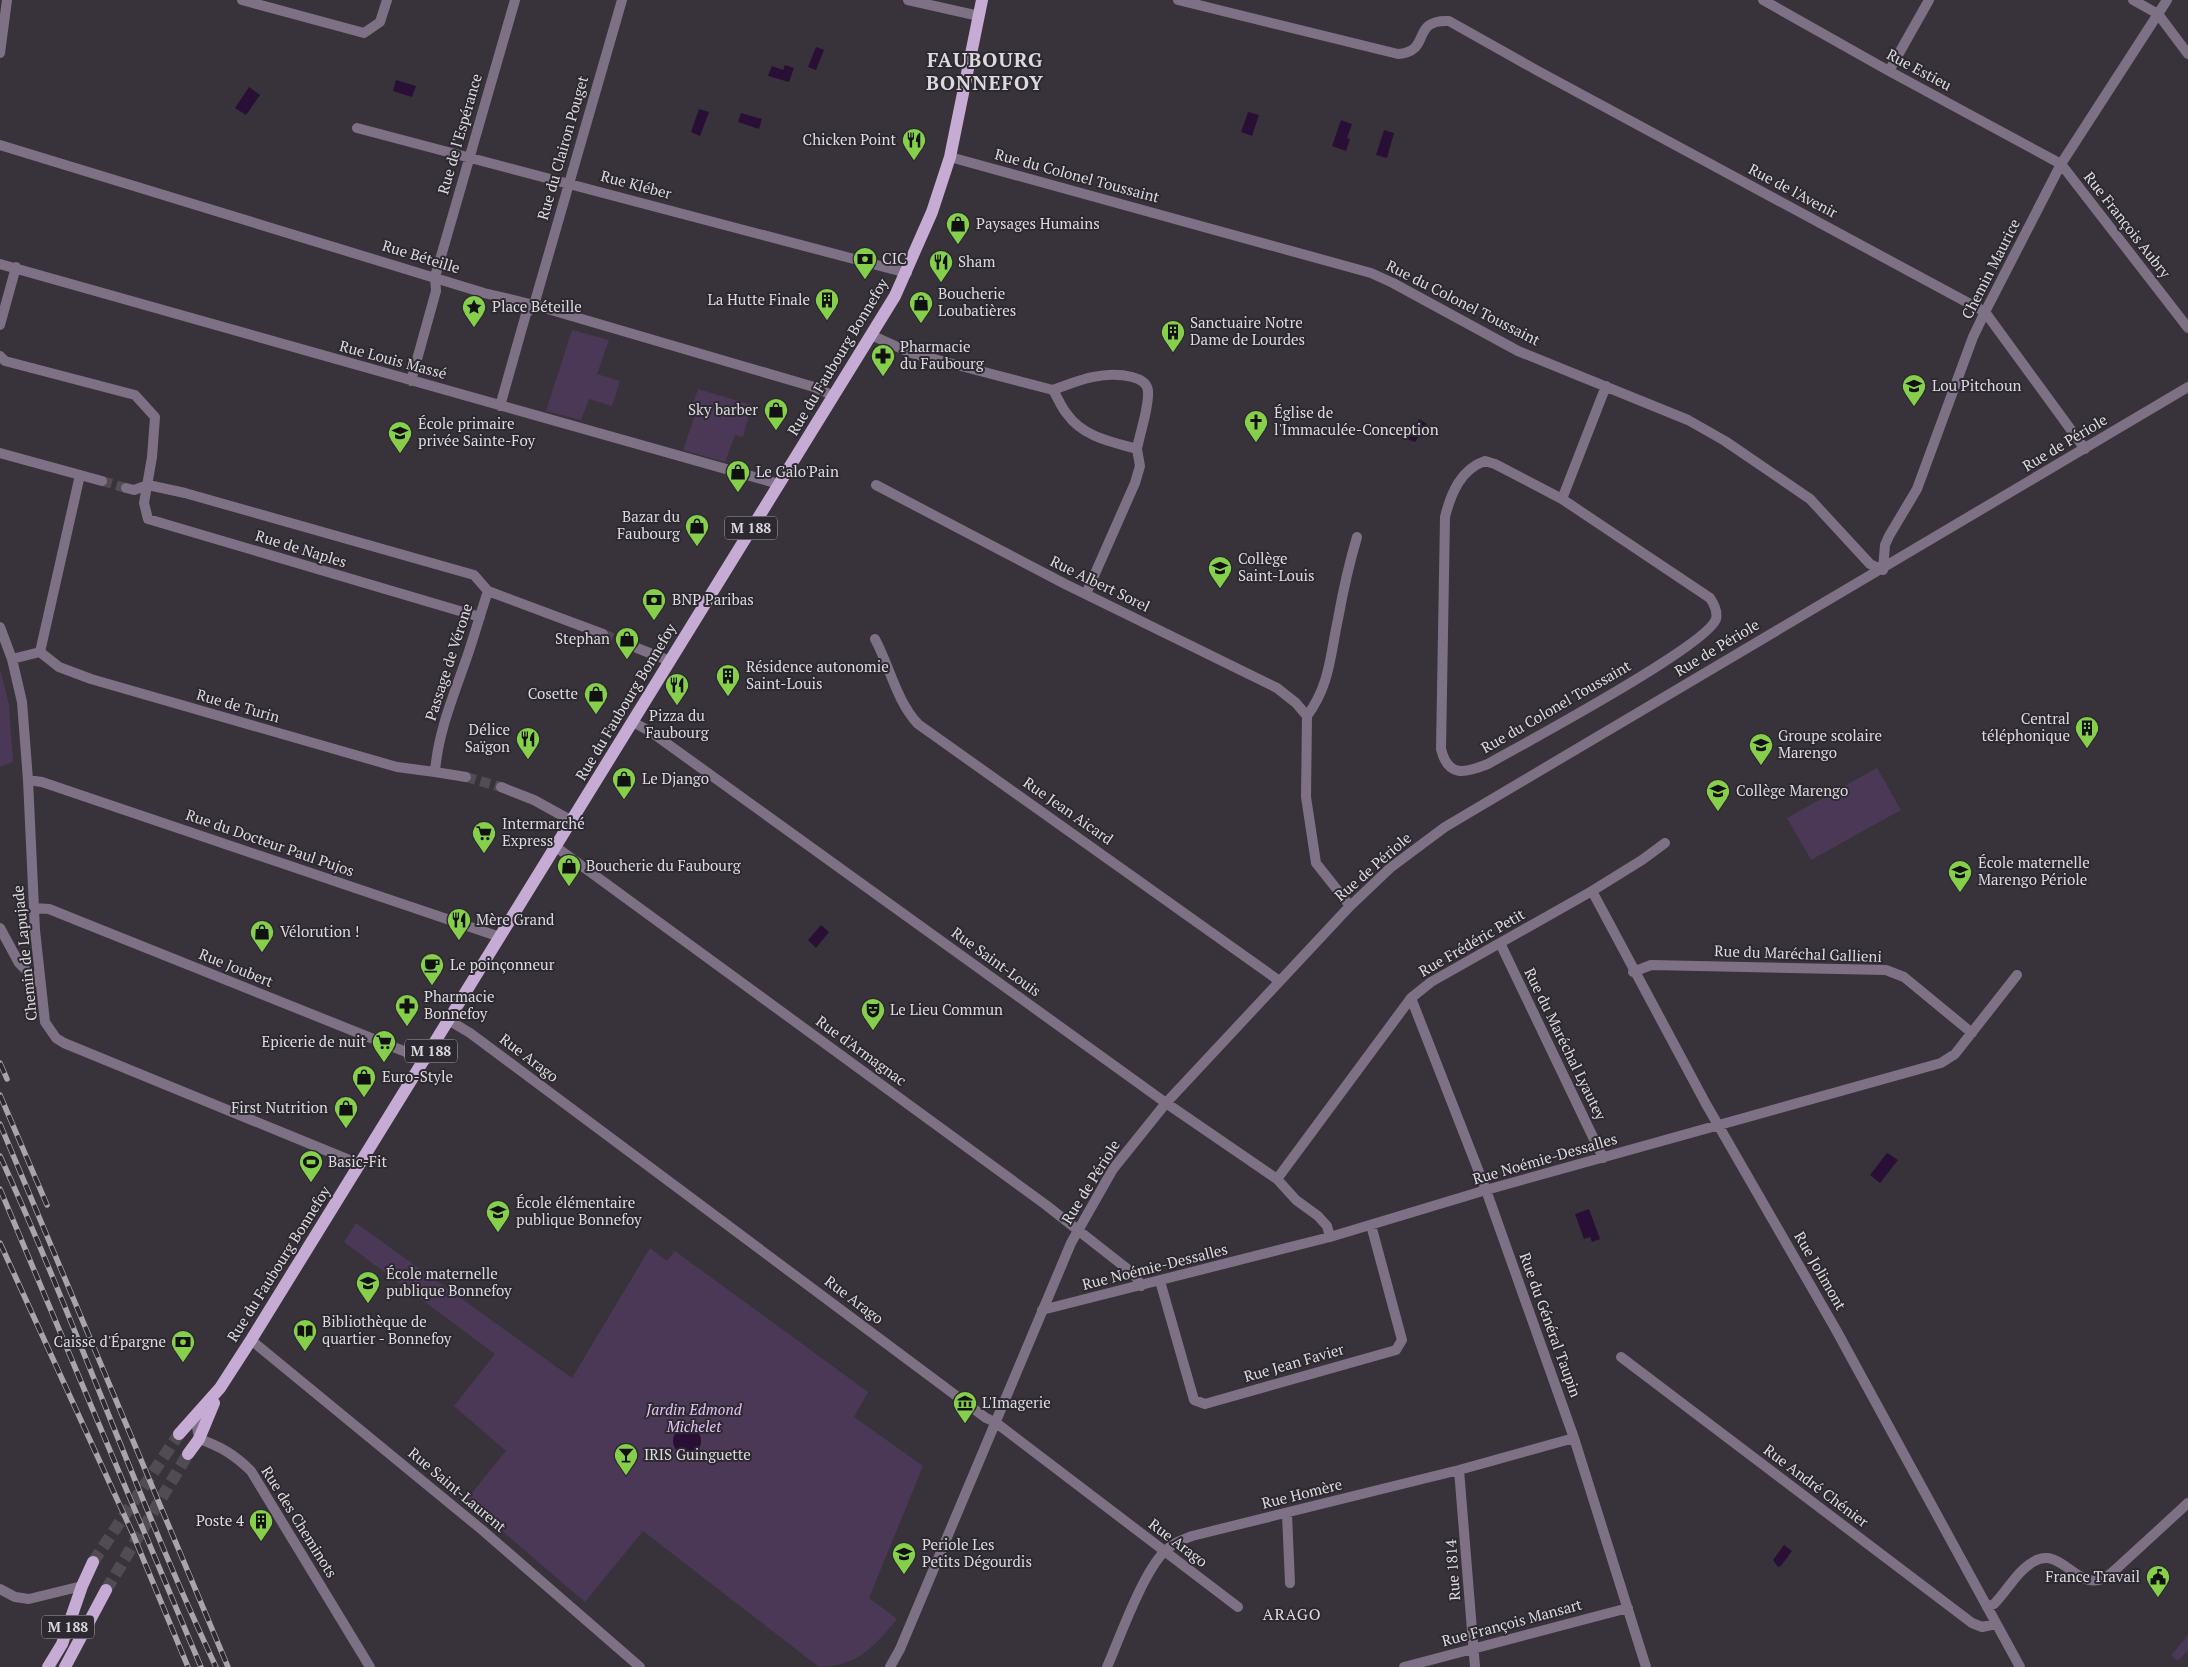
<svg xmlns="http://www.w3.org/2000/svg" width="2188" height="1667" font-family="'PT Serif',serif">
<rect width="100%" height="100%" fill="#38333a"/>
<path fill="#4b3756" d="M572,330L609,340L597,374L620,381L612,406L589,399L581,420L546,411Z
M698,389L752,405L743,437L735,435L725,462L683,450L697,409L692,407Z
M0,669L9,705L13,762L0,767Z
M1877,768L1901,810L1811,860L1787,818Z
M356,1223L572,1378L650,1248L667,1261L675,1251L868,1392L854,1417L923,1466L869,1598L897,1619C875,1646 856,1667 819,1667L643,1531L585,1602L466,1500L506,1451L454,1406L495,1354L344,1242Z
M2188,1635V1650L2178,1661L2171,1655Z"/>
<path fill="#290f36" d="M816,47L824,50L816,70L808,67Z
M785,65L794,68L789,82L768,76L772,66L783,70Z
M396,80L416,86L412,97L393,91Z
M249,87L260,95L246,115L235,108Z
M699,109L709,112L700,136L691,132Z
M1248,112L1259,115L1252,136L1241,132Z
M741,113L762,119L759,129L738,122Z
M1341,120L1352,124L1347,138L1350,139L1346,151L1332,146Z
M1384,130L1394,133L1387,158L1376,155Z
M1419,419L1427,424L1415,442L1407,439Z
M821,925L829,932L816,948L808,940Z
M1887,1153L1898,1160L1880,1183L1870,1175Z
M1589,1209L1600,1239L1592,1242L1590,1237L1584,1239L1575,1214Z
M673 1441a14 14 0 1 1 28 0a14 14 0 1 1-28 0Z
M1784,1545L1792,1551L1781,1566L1778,1567L1773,1560Z"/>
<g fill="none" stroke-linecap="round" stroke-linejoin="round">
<path stroke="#514c53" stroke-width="10" stroke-dasharray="10 5" stroke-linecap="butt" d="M102,481L126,488
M603,634L637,648
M466,777L501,787"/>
<path stroke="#514c53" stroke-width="12" stroke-dasharray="12 6" stroke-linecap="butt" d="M93,1562L179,1434
M106,1590L188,1454"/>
<path stroke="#7e7185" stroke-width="10" d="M242,0L364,33L380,22L387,0
M908,0L979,16
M1178,0L1398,54C1432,52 1410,19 1449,21L1538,71L1985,312L2085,449
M1763,0L1889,71L2061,164L2188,328
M2133,0L2158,14L2188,54
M0,53L7,0
M1889,71L1929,0
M357,128L907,273
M0,145L484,293L534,305L814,387L834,396
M950,157L1371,273L1393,283L1518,351L1688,420L1725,441L1810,499L1870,564L1883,570
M0,264L779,484
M0,325L16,267
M871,335L911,353L1053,390
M0,356L5,361L135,395L155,417L152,457L144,503L148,519L480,617
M411,381L436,291L435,277L515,0
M1053,390C1058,398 1061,407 1067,414C1083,437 1112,442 1137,449L1140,466L1135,483L1086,594
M1053,390C1079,380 1105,370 1132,377C1140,379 1148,383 1148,392C1149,408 1140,432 1137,449
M500,406L526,314L534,305L622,0
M0,453L102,481
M1485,461L1495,464L1562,499L1710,598C1714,604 1718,611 1716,619C1707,646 1523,744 1488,764C1465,773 1448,778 1441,749L1445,517C1451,493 1461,469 1485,461Z
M876,485L1065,584L1277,688L1296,703L1307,716L1306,797L1316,863L1350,906
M126,488L134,490L148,485L185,493L474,575L488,591
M1562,499L1606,386
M1883,570L1885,545L1889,536L1917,489L1973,337L1985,312L2061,164L2167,0
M0,627L12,659L22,702L28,780L35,930L45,1022L56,1038L64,1043L359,1164
M875,639C890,667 896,700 918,724L1278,980
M637,648L670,661
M40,652L80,475
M12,659L40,652L59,667L91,679L397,767L435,772
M1307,716C1330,685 1330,656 1338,619C1343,591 1349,564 1357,537
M633,722L651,732L1166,1103L1277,1179L1296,1200L1318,1216L1327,1226L1330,1237
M466,777L435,772C438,731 455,692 468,654C475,633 481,612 488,591L603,634
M28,780L42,782L500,937
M501,787L534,800L572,821
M556,847L1046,1205L1135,1275L1141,1286
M1592,891L1706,1104L1835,1328L2020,1667
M34,908L49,909L426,1060
M0,928L19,963L41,985
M1500,943L1603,1158
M1633,972L1651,965L1886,970L1904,977L1972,1033
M1411,998L1486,1190L1574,1438L1646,1667
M450,1021L470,1033L986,1418L995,1422L1238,1607
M1277,1179L1411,998L1431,982L1592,891L1642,860L1665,843
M1160,1281L1194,1400L1205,1404L1396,1350L1402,1340L1371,1225
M1042,1310L1330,1237L1486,1190L1941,1063L1955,1054L2017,975
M251,1340L481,1529L640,1667
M1621,1357L1972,1623L1982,1627L1996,1624
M202,1411L197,1427L199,1439C220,1446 235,1455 251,1471L370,1667
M1459,1470L1475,1667
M1287,1514L1290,1583
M0,1589L15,1597L29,1599L82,1586
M1987,1607L1994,1604C2007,1591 2017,1571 2033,1562C2061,1545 2075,1589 2102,1579C2107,1577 2111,1573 2115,1570L2188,1503
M890,1667L900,1649L1071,1243L1113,1169L1166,1103L1350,906L1390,868L1445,827L2188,387
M1107,1667C1120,1637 1143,1572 1165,1551C1173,1543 1182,1540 1192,1536L1459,1470L1574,1438
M1404,1667L1628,1608"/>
<path stroke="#c6abd5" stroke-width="12" d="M179,1434L220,1388L251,1340L895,296L932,212L950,157L982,0
M188,1454L199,1439L214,1403
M48,1667L62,1644L82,1586L93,1562
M65,1667L106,1590"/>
<g stroke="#a8a5aa" stroke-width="5.5">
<path id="rail" d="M0,1063L7,1079
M0,1095L47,1205
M0,1124L228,1667
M0,1156C77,1324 137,1499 216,1667
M0,1189L201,1667
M0,1243L132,1532L188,1667"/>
</g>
<use href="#rail" stroke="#2d2930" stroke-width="4" stroke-dasharray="11" stroke-linecap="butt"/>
</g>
<defs>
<g id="restaurant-pin" transform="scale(1.25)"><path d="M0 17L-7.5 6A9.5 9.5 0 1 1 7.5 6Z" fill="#86cf4b" stroke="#2d2930"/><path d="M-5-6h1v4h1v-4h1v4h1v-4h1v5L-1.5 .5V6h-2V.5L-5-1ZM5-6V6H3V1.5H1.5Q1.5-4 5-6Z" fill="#111"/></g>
<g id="shop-pin" transform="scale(1.25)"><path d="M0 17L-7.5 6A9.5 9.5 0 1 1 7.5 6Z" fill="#86cf4b" stroke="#2d2930"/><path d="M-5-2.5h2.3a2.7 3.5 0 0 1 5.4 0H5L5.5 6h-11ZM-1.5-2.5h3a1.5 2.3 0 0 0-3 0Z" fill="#111"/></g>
<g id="bank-pin" transform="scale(1.25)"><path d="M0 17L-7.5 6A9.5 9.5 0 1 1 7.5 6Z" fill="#86cf4b" stroke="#2d2930"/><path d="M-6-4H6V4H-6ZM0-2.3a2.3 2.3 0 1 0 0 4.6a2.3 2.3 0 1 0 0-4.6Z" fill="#111"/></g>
<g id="building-pin" transform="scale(1.25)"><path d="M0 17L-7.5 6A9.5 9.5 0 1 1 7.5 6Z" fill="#86cf4b" stroke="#2d2930"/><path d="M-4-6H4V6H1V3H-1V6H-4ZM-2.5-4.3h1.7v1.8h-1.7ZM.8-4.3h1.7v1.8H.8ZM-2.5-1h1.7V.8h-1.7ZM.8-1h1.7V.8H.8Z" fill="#111"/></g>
<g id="sight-pin" transform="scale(1.25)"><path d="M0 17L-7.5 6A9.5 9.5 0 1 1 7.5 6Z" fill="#86cf4b" stroke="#2d2930"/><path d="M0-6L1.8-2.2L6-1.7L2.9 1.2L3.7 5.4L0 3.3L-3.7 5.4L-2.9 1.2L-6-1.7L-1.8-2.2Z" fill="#111"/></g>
<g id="pharmacy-pin" transform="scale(1.25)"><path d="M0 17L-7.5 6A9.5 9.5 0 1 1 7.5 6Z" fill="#86cf4b" stroke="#2d2930"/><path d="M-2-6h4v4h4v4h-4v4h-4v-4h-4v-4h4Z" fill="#111"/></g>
<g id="school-pin" transform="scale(1.25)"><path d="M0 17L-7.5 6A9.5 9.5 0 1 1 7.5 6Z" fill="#86cf4b" stroke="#2d2930"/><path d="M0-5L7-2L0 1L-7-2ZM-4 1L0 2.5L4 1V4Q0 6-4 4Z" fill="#111"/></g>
<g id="church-pin" transform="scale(1.25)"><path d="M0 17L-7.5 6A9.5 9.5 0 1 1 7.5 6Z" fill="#86cf4b" stroke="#2d2930"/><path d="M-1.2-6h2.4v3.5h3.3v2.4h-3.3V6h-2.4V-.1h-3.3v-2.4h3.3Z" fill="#111"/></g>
<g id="supermarket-pin" transform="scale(1.25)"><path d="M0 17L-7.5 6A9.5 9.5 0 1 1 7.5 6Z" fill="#86cf4b" stroke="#2d2930"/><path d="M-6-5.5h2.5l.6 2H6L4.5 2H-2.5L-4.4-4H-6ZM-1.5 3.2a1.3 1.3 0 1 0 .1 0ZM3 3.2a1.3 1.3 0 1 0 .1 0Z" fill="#111"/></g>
<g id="cafe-pin" transform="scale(1.25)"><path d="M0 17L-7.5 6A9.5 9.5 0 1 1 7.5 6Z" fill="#86cf4b" stroke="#2d2930"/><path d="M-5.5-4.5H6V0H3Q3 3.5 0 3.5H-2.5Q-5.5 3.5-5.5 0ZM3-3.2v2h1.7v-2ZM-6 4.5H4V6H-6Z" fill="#111"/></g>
<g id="theatre-pin" transform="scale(1.25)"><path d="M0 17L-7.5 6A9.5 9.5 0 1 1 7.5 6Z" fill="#86cf4b" stroke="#2d2930"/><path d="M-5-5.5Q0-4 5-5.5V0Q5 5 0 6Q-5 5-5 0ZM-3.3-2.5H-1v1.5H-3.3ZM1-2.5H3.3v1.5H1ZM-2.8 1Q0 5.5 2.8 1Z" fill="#111"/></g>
<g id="stadium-pin" transform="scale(1.25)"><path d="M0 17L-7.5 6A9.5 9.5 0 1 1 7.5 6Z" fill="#86cf4b" stroke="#2d2930"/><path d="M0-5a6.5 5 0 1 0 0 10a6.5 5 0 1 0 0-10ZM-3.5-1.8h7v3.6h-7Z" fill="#111"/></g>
<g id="library-pin" transform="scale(1.25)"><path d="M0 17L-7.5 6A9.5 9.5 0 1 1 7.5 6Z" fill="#86cf4b" stroke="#2d2930"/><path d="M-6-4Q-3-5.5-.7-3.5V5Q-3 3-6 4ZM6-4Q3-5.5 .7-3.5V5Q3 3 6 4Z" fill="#111"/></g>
<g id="museum-pin" transform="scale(1.25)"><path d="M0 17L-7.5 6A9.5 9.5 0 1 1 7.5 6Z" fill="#86cf4b" stroke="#2d2930"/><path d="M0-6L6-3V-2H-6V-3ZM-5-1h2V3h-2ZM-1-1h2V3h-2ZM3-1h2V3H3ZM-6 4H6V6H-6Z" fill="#111"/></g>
<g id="bar-pin" transform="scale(1.25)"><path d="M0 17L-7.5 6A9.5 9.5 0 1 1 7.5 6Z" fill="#86cf4b" stroke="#2d2930"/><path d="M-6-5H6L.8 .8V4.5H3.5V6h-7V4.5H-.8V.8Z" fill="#111"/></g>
<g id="civic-pin" transform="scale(1.25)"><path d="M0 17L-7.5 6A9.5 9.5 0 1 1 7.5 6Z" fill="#86cf4b" stroke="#2d2930"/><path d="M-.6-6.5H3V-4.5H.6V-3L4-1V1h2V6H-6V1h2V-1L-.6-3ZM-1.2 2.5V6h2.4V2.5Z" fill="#111"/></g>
</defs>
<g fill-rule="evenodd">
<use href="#restaurant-pin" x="914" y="140"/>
<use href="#shop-pin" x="958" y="224"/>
<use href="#bank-pin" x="865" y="259"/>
<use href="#restaurant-pin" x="941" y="262"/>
<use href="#building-pin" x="827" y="300"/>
<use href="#shop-pin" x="921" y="303"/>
<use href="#sight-pin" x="474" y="307"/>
<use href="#building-pin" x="1173" y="332"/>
<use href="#pharmacy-pin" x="883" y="356"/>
<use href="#school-pin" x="1914" y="386"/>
<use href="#shop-pin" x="776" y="410"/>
<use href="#church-pin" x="1256" y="422"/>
<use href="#school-pin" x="400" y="433"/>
<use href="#shop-pin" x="738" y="472"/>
<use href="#shop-pin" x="697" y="526"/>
<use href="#school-pin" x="1220" y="568"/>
<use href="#bank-pin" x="654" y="600"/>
<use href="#shop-pin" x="627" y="639"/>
<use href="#building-pin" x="728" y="676"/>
<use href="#restaurant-pin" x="677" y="685"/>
<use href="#shop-pin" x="596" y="694"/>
<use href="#building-pin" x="2087" y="728"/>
<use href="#restaurant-pin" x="528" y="739"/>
<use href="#school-pin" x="1761" y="745"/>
<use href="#shop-pin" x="624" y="779"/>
<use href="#school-pin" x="1718" y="791"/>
<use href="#supermarket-pin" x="484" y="833"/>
<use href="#shop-pin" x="569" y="866"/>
<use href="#school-pin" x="1960" y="872"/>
<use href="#restaurant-pin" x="459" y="920"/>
<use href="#shop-pin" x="262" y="932"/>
<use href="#cafe-pin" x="432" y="965"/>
<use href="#pharmacy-pin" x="407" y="1006"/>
<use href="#theatre-pin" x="873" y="1010"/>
<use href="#supermarket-pin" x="384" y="1042"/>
<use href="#shop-pin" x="364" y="1077"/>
<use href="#shop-pin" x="346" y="1108"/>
<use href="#stadium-pin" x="311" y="1162"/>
<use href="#school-pin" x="498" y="1212"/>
<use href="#school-pin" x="368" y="1283"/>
<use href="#library-pin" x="305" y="1331"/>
<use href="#bank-pin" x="183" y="1342"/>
<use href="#museum-pin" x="965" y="1403"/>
<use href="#bar-pin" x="626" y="1455"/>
<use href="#building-pin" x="261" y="1521"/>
<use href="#school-pin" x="904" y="1554"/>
<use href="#civic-pin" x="2158" y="1577"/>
</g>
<g text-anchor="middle" stroke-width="4" stroke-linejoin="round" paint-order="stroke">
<g fill="#2d2930" stroke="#a8a5aa" stroke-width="1">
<rect x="725" y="516.5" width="52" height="23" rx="4"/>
<rect x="405" y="1039.5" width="52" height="23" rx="4"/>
<rect x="42" y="1615.5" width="52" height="23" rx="4"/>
</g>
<g font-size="14" font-weight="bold" fill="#dddadf">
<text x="751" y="533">M 188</text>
<text x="431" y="1056">M 188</text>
<text x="68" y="1632">M 188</text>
</g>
<g font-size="15" fill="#dddadf" stroke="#2d2930">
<text transform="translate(1919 70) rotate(28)" y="5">Rue Estieu</text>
<text transform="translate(460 134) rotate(-74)" y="5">Rue de l'Espérance</text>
<text transform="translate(563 148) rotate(-74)" y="5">Rue du Clairon Pouget</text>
<text transform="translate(1077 176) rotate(15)" y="5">Rue du Colonel Toussaint</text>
<text transform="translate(636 185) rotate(15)" y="5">Rue Kléber</text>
<text transform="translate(1793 191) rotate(28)" y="5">Rue de l'Avenir</text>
<text transform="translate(2127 225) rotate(52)" y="5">Rue François Aubry</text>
<text transform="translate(421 257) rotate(17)" y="5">Rue Béteille</text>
<text transform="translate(1991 269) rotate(-63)" y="5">Chemin Maurice</text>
<text transform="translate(1463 303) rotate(27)" y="5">Rue du Colonel Toussaint</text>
<text transform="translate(838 357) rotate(-59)" y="5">Rue du Faubourg Bonnefoy</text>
<text transform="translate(393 360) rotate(15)" y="5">Rue Louis Massé</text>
<text transform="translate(2065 443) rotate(-31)" y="5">Rue de Périole</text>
<text transform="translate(301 549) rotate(17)" y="5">Rue de Naples</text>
<text transform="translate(1100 584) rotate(26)" y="5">Rue Albert Sorel</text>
<text transform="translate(1717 648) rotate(-31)" y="5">Rue de Périole</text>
<text transform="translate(449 662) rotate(-72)" y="5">Passage de Vérone</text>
<text transform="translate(626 702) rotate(-59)" y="5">Rue du Faubourg Bonnefoy</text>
<text transform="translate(238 706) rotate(16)" y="5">Rue de Turin</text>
<text transform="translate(1556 707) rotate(-30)" y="5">Rue du Colonel Toussaint</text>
<text transform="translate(1068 811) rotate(35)" y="5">Rue Jean Aicard</text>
<text transform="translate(270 843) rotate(19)" y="5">Rue du Docteur Paul Pujos</text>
<text transform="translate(1373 867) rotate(-41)" y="5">Rue de Périole</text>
<text transform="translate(1472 943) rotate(-30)" y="5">Rue Frédéric Petit</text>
<text transform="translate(25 953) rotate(-96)" y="5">Chemin de Lapujade</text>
<text transform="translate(1798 954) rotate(2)" y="5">Rue du Maréchal Gallieni</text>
<text transform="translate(996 962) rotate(36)" y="5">Rue Saint-Louis</text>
<text transform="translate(236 968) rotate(22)" y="5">Rue Joubert</text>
<text transform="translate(1565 1044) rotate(64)" y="5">Rue du Maréchal Lyautey</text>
<text transform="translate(861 1051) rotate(36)" y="5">Rue d'Armagnac</text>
<text transform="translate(529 1058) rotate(37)" y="5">Rue Arago</text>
<text transform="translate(1545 1159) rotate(-16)" y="5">Rue Noémie-Dessalles</text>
<text transform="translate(1091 1182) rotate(-58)" y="5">Rue de Périole</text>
<text transform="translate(279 1264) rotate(-58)" y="5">Rue du Faubourg Bonnefoy</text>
<text transform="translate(1155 1267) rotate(-14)" y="5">Rue Noémie-Dessalles</text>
<text transform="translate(1820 1271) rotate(60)" y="5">Rue Jolimont</text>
<text transform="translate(854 1300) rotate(37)" y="5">Rue Arago</text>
<text transform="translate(1550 1325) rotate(70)" y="5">Rue du Général Taupin</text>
<text transform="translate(1294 1363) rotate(-16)" y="5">Rue Jean Favier</text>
<text transform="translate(1816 1486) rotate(37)" y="5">Rue André Chénier</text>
<text transform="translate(457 1490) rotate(40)" y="5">Rue Saint-Laurent</text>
<text transform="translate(1302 1494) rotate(-14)" y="5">Rue Homère</text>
<text transform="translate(299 1522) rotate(58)" y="5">Rue des Cheminots</text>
<text transform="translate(1178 1543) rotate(37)" y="5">Rue Arago</text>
<text transform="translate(1453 1570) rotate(-94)" y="5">Rue 1814</text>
<text transform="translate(1512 1623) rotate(-15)" y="5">Rue François Mansart</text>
</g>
<g font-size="15" fill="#dddadf" stroke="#2d2930" text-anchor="start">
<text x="896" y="145" text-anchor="end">Chicken Point</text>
<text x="976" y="229">Paysages Humains</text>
<text x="882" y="264">CIC</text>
<text x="958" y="267">Sham</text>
<text x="938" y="299">Boucherie<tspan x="938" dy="17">Loubatières</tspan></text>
<text x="810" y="305" text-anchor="end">La Hutte Finale</text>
<text x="492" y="312">Place Béteille</text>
<text x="1190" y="328">Sanctuaire Notre<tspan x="1190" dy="17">Dame de Lourdes</tspan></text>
<text x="900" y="352">Pharmacie<tspan x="900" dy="17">du Faubourg</tspan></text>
<text x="1932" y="391">Lou Pitchoun</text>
<text x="758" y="415" text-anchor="end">Sky barber</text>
<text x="1274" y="418">Église de<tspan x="1274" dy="17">l'Immaculée-Conception</tspan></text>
<text x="418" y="429">École primaire<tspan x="418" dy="17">privée Sainte-Foy</tspan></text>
<text x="756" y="477">Le Galo'Pain</text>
<text x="680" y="522" text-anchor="end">Bazar du<tspan x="680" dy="17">Faubourg</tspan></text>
<text x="1238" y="564">Collège<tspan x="1238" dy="17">Saint-Louis</tspan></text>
<text x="672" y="605">BNP Paribas</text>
<text x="610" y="644" text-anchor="end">Stephan</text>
<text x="746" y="672">Résidence autonomie<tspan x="746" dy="17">Saint-Louis</tspan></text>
<text x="578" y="699" text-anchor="end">Cosette</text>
<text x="677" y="721" text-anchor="middle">Pizza du<tspan x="677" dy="17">Faubourg</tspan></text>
<text x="2070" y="724" text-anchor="end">Central<tspan x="2070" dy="17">téléphonique</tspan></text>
<text x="510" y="735" text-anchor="end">Délice<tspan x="510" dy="17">Saïgon</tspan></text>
<text x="1778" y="741">Groupe scolaire<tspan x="1778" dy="17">Marengo</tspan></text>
<text x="642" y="784">Le Django</text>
<text x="1736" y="796">Collège Marengo</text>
<text x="502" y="829">Intermarché<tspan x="502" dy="17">Express</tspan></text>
<text x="1978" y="868">École maternelle<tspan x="1978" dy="17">Marengo Périole</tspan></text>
<text x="586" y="871">Boucherie du Faubourg</text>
<text x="476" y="925">Mère Grand</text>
<text x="280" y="937">Vélorution !</text>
<text x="450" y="970">Le poinçonneur</text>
<text x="424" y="1002">Pharmacie<tspan x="424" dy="17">Bonnefoy</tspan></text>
<text x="890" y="1015">Le Lieu Commun</text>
<text x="366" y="1047" text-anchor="end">Epicerie de nuit</text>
<text x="382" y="1082">Euro-Style</text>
<text x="328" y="1113" text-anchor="end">First Nutrition</text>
<text x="328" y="1167">Basic-Fit</text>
<text x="516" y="1208">École élémentaire<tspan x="516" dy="17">publique Bonnefoy</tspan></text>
<text x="386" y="1279">École maternelle<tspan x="386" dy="17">publique Bonnefoy</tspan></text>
<text x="322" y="1327">Bibliothèque de<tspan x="322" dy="17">quartier - Bonnefoy</tspan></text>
<text x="166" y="1347" text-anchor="end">Caisse d'Épargne</text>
<text x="982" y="1408">L'Imagerie</text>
<text x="644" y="1460">IRIS Guinguette</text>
<text x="244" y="1526" text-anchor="end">Poste 4</text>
<text x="922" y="1550">Periole Les<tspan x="922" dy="17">Petits Dégourdis</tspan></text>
<text x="2140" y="1582" text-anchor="end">France Travail</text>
</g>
<g font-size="15" font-style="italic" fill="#e5c1f8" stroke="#2d2930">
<text x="694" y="1415">Jardin Edmond<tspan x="694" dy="17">Michelet</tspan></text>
</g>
<g font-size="16" letter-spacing="1" fill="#dddadf" stroke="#2d2930">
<text x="1292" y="1620">ARAGO</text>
</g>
<g font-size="20" font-weight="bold" letter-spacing="1" fill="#dddadf" stroke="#2d2930">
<text x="985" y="67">FAUBOURG<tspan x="985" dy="23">BONNEFOY</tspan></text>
</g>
</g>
</svg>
